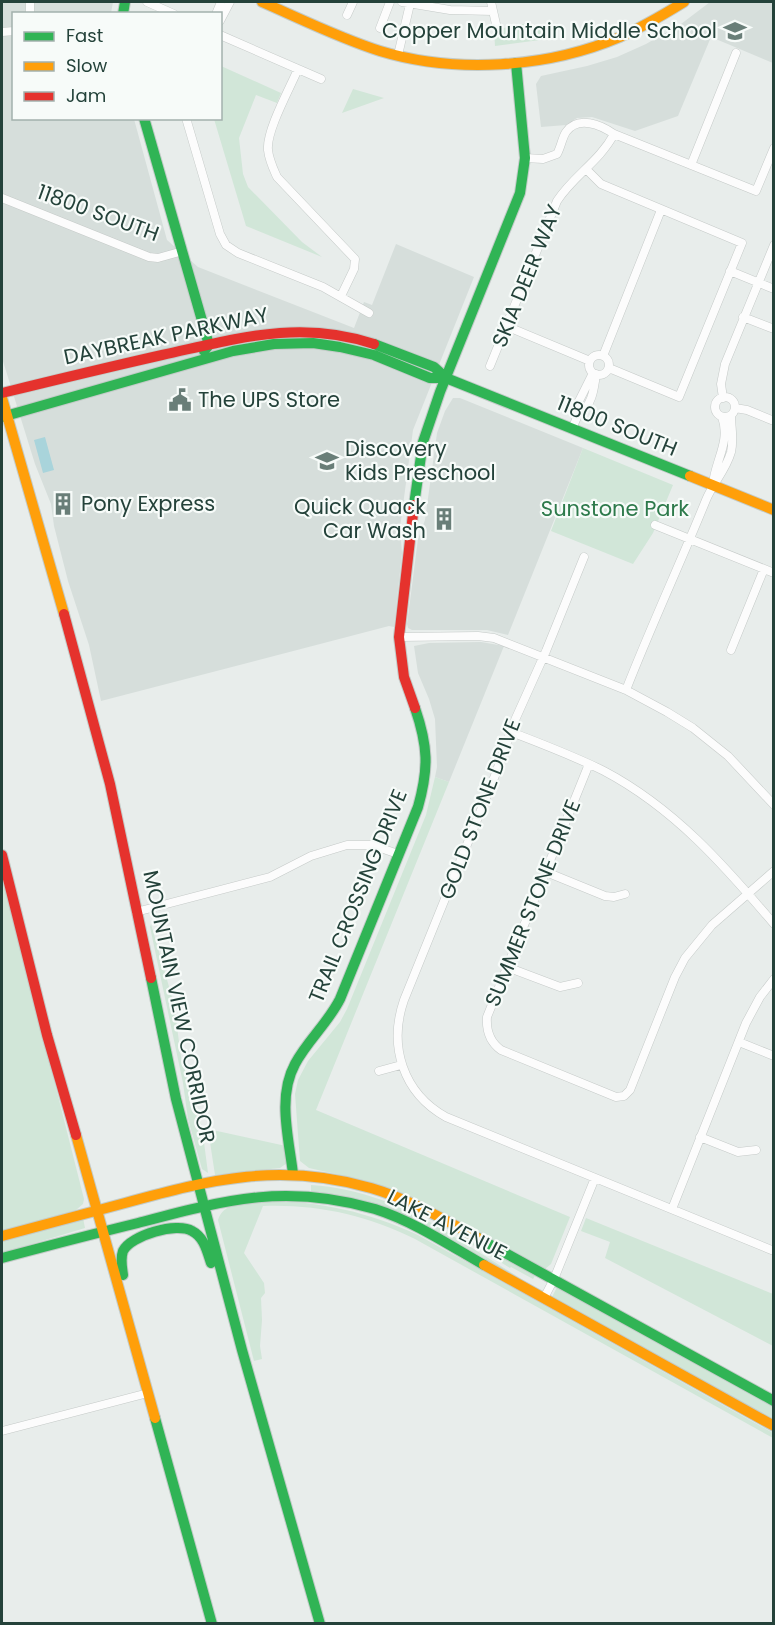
<svg xmlns="http://www.w3.org/2000/svg" width="775" height="1625" font-family="Poppins,sans-serif">
<rect width="100%" height="100%" fill="#e8edeb"/>
<path fill="#d6dedb" d="M2,2H113L111,13L14,14V118L134,119L167,240L198,267L354,328L364,302L372,305L396,244L474,277L413,430L400,528L402,553L394,627L389,626L101,701L89,645L68,581L54,526L51,504L35,464L2,358Z
M710,2H773V63L711,37L678,116L635,131L592,117L577,118L566,125L541,127L536,84L541,76L587,66L617,57L646,44L681,24Z
M453,398H460L583,448L508,635L487,630H412L408,628L407,624L418,539L425,520L437,433L445,411Z
M481,642L504,646L449,782L435,777L437,767L435,719L429,699L418,673L414,646L429,643Z"/>
<path fill="#d1e6d8" d="M528,23L555,38L495,46L494,30Z
M221,66L281,93L277,103L256,95L239,138L243,174L248,187L302,242L322,257L246,226L214,119L220,118Z
M353,89L384,98L342,113Z
M583,448L673,485L653,533L633,564L551,531Z
M435,777L449,782L316,1110L570,1217L551,1264L545,1269L468,1227L469,1225L458,1221L398,1191L367,1181L309,1168L300,1161L295,1094L298,1080L308,1061L340,1022L347,1009L426,815Z
M2,874L84,1199L83,1204L76,1210L2,1232Z
M151,924L174,1004L181,1057L202,1127L208,1173L202,1169L188,1119L183,1083L150,927Z
M208,1129L286,1146L287,1163L280,1168L215,1175Z
M322,1180L368,1189L412,1206L536,1274L533,1279L511,1267L510,1268L463,1239L464,1237C450,1233 430,1217 415,1210C385,1195 354,1188 321,1182Z
M311,1185C359,1188 405,1206 445,1231L448,1233L447,1235L453,1236L520,1278L440,1236L311,1193Z
M265,1201C320,1201 368,1212 418,1235L773,1433V1438L415,1239C367,1215 316,1204 263,1206L244,1253L264,1283L265,1293L261,1298L262,1320L260,1346L262,1359L254,1361L218,1220C224,1201 248,1203 265,1201Z
M83,1218L85,1228L2,1253V1238Z
M586,1218L773,1294V1346L605,1258L610,1242L581,1231Z
M557,1287L773,1405V1422L552,1297Z"/>
<path fill="#a9d4db" d="M45,437L54,470L43,473L34,440Z"/>
<g fill="none" stroke-linecap="round" stroke-linejoin="round">
<g stroke="#c5cac8" stroke-width="9">
<path id="street" d="M30,2V14
M147,2L174,14
M402,2L450,10L493,11
M491,2L496,24
M216,14L221,2
M347,15L353,2
M220,21L230,2
M380,28L390,2
M2,32L14,31
M220,35L321,79
M398,55L410,4
M298,69C290,88 266,131 268,150C269,160 273,168 277,177L355,259L354,269L341,296
M186,118L220,234L226,245L238,253L323,287L369,313
M525,158L543,159L557,154C561,147 562,138 566,132C578,115 601,125 614,134L756,191L774,148
M691,165L736,53
M586,169L601,184L742,243L679,397L609,368
M2,198L149,257L158,258L183,251
M730,271L774,289
M743,317L774,329
M506,326L590,361
M589 365a10 10 0 1 1 20 0a10 10 0 1 1-20 0Z
M603,356L661,210
M490,366L557,201C573,176 600,161 614,134
M715 407a10 10 0 1 1 20 0a10 10 0 1 1-20 0Z
M723,398L721,384L725,364L774,245
M735,408L747,410L774,421
M578,415C592,406 594,390 596,374
M572,429L578,415L576,407L593,373
M713,484C715,461 731,441 722,417
M655,525L774,573
M584,557L546,651L515,720L496,773L404,1000C388,1046 403,1093 446,1117L774,1251
M399,637L478,636L494,638L626,690L667,712L693,728L728,756L774,805
M731,650L764,569
M626,690C651,626 680,564 706,500C713,483 726,470 731,452C734,439 731,428 731,415
M511,732C542,744 574,756 604,771C674,808 724,865 774,924
M589,764L487,1017C486,1031 490,1042 501,1050L616,1097L624,1096L630,1090L675,977L685,958L712,925L774,871
M546,872L605,896L614,897L625,894
M136,912L270,877L311,856L347,845H372L398,854
M507,967L560,987L578,983
M739,1042L774,1056
M379,1071L401,1065
M700,1137L738,1152L756,1150
M672,1209L746,1023L760,997L774,979
M544,1298L554,1279L595,1178
M2,1431L148,1393"/>
</g>
<g stroke="#c3cbc8" stroke-width="12">
<path id="fast" d="M123,14L125,2
M144,118L209,345L204,351
M374,344L434,367L446,378L690,476
M2,417L233,351L274,344L313,343L340,347L374,355L430,378H446
M414,505L423,442L440,392L520,193L525,158L516,63
M151,978L176,1099L242,1350L320,1624
M293,1174C289,1139 277,1097 295,1064C307,1041 328,1023 340,999L418,807C429,768 428,746 415,708
M478,1238L774,1401
M2,1258C47,1246 93,1234 138,1223C225,1200 285,1183 375,1209C413,1221 449,1245 484,1265
M123,1275C122,1267 120,1259 123,1251C131,1235 177,1222 192,1231C204,1237 207,1251 211,1263
M155,1418L212,1624"/>
</g>
<g stroke="#c3cbc8" stroke-width="12">
<path id="slow" d="M262,2C301,19 339,38 380,51C456,74 547,68 620,37C643,27 663,15 684,2
M2,398L64,614
M690,476L774,510
M76,1135L155,1418
M2,1236C43,1225 84,1214 125,1203C212,1179 281,1162 371,1188C409,1199 443,1219 478,1238
M484,1265L774,1426"/>
</g>
<g stroke="#c3cbc8" stroke-width="12">
<path id="jam" d="M2,393C55,380 109,367 162,355C236,339 299,319 374,344
M414,505L399,637L404,677L415,708
M64,614L110,784L151,978
M2,855L47,1035L76,1135"/>
</g>
<use href="#street" stroke="#fcfcfc" stroke-width="8"/>
<use href="#fast" stroke="#30b455" stroke-width="10"/>
<use href="#slow" stroke="#ff9f0a" stroke-width="10"/>
<use href="#jam" stroke="#e5322d" stroke-width="10"/>
</g>
<defs>
<g id="school-bare" transform="scale(1.8)"><path d="M0-5L7-2L0 1L-7-2ZM-4 1L0 2.5L4 1V4Q0 6-4 4Z" fill="#697e78" stroke="#f7fbf9" stroke-width="2.5" paint-order="stroke"/></g>
<g id="civic-bare" transform="scale(1.8)"><path d="M-.6-6.5H3V-4.5H.6V-3L4-1V1h2V6H-6V1h2V-1L-.6-3ZM-1.2 2.5V6h2.4V2.5Z" fill="#697e78" stroke="#f7fbf9" stroke-width="2.5" paint-order="stroke"/></g>
<g id="building-bare" transform="scale(1.8)"><path d="M-4-6H4V6H1V3H-1V6H-4ZM-2.5-4.3h1.7v1.8h-1.7ZM.8-4.3h1.7v1.8H.8ZM-2.5-1h1.7V.8h-1.7ZM.8-1h1.7V.8H.8Z" fill="#697e78" stroke="#f7fbf9" stroke-width="2.5" paint-order="stroke"/></g>
</defs>
<g fill-rule="evenodd">
<use href="#school-bare" x="735" y="31"/>
<use href="#civic-bare" x="180" y="400"/>
<use href="#school-bare" x="327" y="461"/>
<use href="#building-bare" x="63" y="504"/>
<use href="#building-bare" x="444" y="519"/>
</g>
<g text-anchor="middle" stroke-width="4.5" stroke-linejoin="round" paint-order="stroke">
<g font-size="21" fill="#24423a" stroke="#f7fbf9" text-anchor="start">
<text x="717" y="38" text-anchor="end">Copper Mountain Middle School</text>
<text x="198" y="407">The UPS Store</text>
<text x="345" y="456">Discovery<tspan x="345" dy="24">Kids Preschool</tspan></text>
<text x="81" y="511">Pony Express</text>
<text x="426" y="514" text-anchor="end">Quick Quack<tspan x="426" dy="24">Car Wash</tspan></text>
</g>
<g font-size="21" fill="#24423a" stroke="#f7fbf9">
<text transform="translate(98 213) rotate(20)" y="7">11800 SOUTH</text>
<text transform="translate(527 276) rotate(-68)" y="7">SKIA DEER WAY</text>
<text transform="translate(166 336) rotate(-12)" y="7">DAYBREAK PARKWAY</text>
<text transform="translate(617 426) rotate(22)" y="7">11800 SOUTH</text>
<text transform="translate(480 809) rotate(-69)" y="7">GOLD STONE DRIVE</text>
<text transform="translate(358 896) rotate(-68)" y="7">TRAIL CROSSING DRIVE</text>
<text transform="translate(533 903) rotate(-68)" y="7">SUMMER STONE DRIVE</text>
<text transform="translate(179 1007) rotate(78)" y="7">MOUNTAIN VIEW CORRIDOR</text>
<text transform="translate(447 1225) rotate(27)" y="7">LAKE AVENUE</text>
</g>
<g font-size="21" fill="#2d7a4b" stroke="#f7fbf9">
<text x="615" y="516">Sunstone Park</text>
</g>
</g>
<rect width="775" height="1625" fill="none" stroke="#24423a" stroke-width="6"/>
<rect x="12" y="12" width="210" height="108" fill="#f7fbf9" stroke="#a3b1ad" stroke-width="1.5"/>
<rect x="24" y="32" width="30" height="9" fill="#30b455" stroke="#a3b1ad" stroke-width="1.5"/>
<text x="66" y="42" font-size="18" fill="#24423a">Fast</text>
<rect x="24" y="62" width="30" height="9" fill="#ff9f0a" stroke="#a3b1ad" stroke-width="1.5"/>
<text x="66" y="72" font-size="18" fill="#24423a">Slow</text>
<rect x="24" y="92" width="30" height="9" fill="#e5322d" stroke="#a3b1ad" stroke-width="1.5"/>
<text x="66" y="102" font-size="18" fill="#24423a">Jam</text>
</svg>
